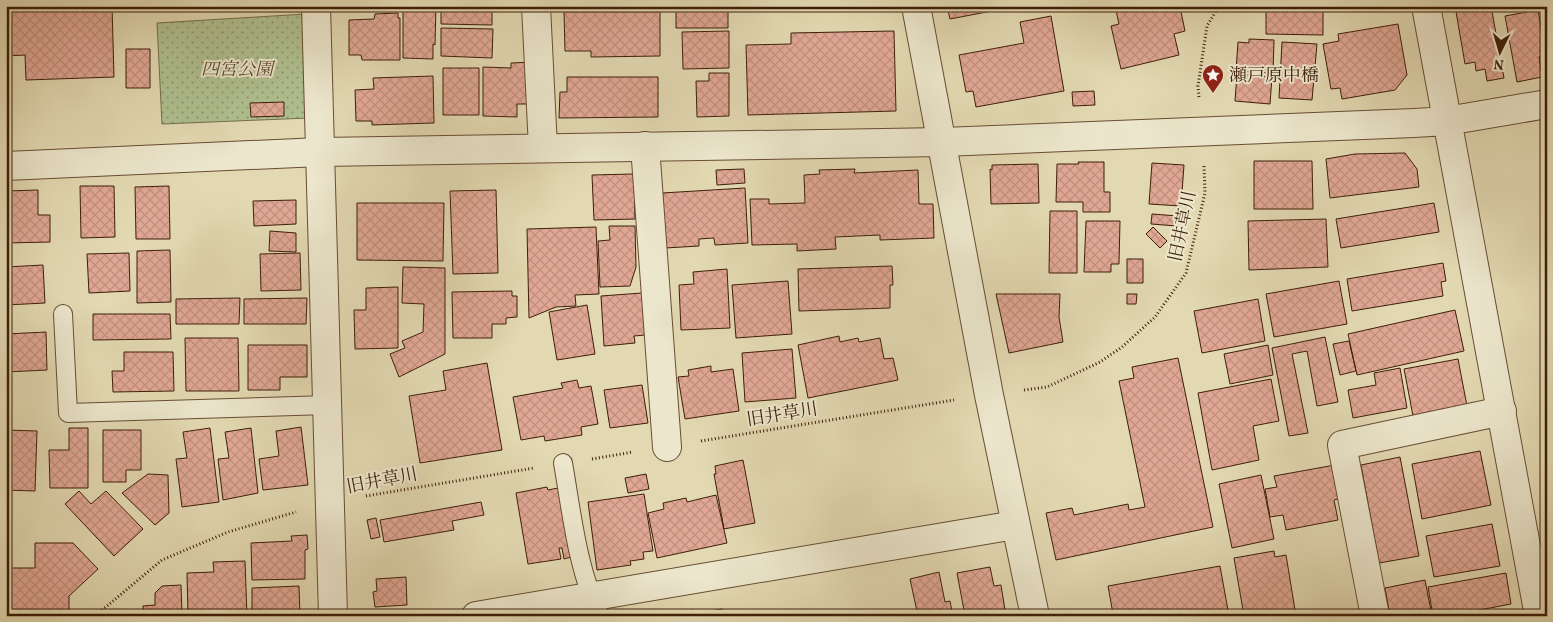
<svg xmlns="http://www.w3.org/2000/svg" width="1553" height="622" font-family="Vollkorn,'Noto Serif JP',serif">
<defs>
<pattern id="park-dots" width="8" height="8" patternUnits="userSpaceOnUse" patternTransform="scale(1.25)"><rect width="8" height="8" fill="#afbf8f"/><path d="M2 2h.1M6 6h.1" fill="none" stroke="#909b73" stroke-width="1.8" stroke-linecap="round"/></pattern>
<pattern id="building-cross-hatch" width="8" height="8" patternUnits="userSpaceOnUse" patternTransform="scale(1.25)"><rect width="8" height="8" fill="#e0a794"/><path d="M0 0l8 8M0 8l8-8" fill="none" stroke="#c18f7e"/></pattern>
</defs>
<rect width="100%" height="100%" fill="#e2d8b1"/>
<filter id="stains"><feTurbulence type="fractalNoise" baseFrequency=".004" numOctaves="4"/><feColorMatrix values="0 0 0 0 .2 0 0 0 0 .09 0 0 0 0 .02 0 0 0 .5 -.17"/></filter>
<radialGradient id="worn" r=".72"><stop offset=".6" stop-color="#630" stop-opacity="0"/><stop offset="1" stop-color="#630" stop-opacity=".3"/></radialGradient>
<path fill="url(#park-dots)" stroke="#766f4c" d="M306,14L309,118L162,124L157,23Z"/>
<path fill="url(#building-cross-hatch)" stroke="#3e1f09" d="M6,6H112L114,77L26,80L25,55L6,56Z
M403,6H436L435,45L433,44V59L403,58Z
M441,6H492V25L441,24Z
M676,6H728V28H676Z
M947,6H1018L950,19Z
M1115,6H1184L1180,7L1185,31L1174,34L1179,55L1121,69L1111,26L1119,24Z
M1271,6H1323V35L1266,34V9H1271Z
M1455,6H1491L1504,78L1487,81L1485,69L1476,71L1475,62L1465,64Z
M1542,6H1547V34Z
M1538,10L1546,56L1539,57L1542,77L1517,82L1505,16Z
M564,12H660V56L591,57V51H565Z
M398,13V18H400V60H362L361,55H349V20L374,19L375,14Z
M1051,16L1064,91L976,107L973,91L966,92L959,55L1024,43L1020,22Z
M1398,24L1407,75L1395,90L1342,99L1340,88L1331,89L1323,44L1339,41L1338,34Z
M441,28L493,29L492,58L441,56Z
M729,31V68L683,69L682,32Z
M894,31L896,111L748,115L746,45L791,44V33Z
M1249,39L1274,40L1273,73L1236,71L1238,42L1249,43Z
M1282,42L1317,44L1312,100L1279,98Z
M126,49H150V88H126Z
M533,62L532,104H517V117L483,116V67L511,68V63Z
M443,68H479V115H443Z
M709,73H729V116L697,117L696,81H709Z
M1237,74L1272,77L1270,104L1235,101Z
M433,76L434,123L372,125V121H356L355,90L374,89L373,78Z
M567,77H658V117L559,118L560,92H567Z
M1094,91L1095,105L1073,106L1072,92Z
M284,102V116L251,117L250,103Z
M1405,153L1417,169L1419,187L1330,198L1326,159L1355,154Z
M1254,161H1312L1313,209H1254Z
M1078,162H1104V192H1110V212H1083V202H1056L1057,164H1079Z
M1152,163L1184,165L1181,206L1149,204Z
M1038,164L1039,203L991,204L990,169L992,170V165Z
M744,169L745,183L717,185L716,170Z
M855,169L854,173L918,170L919,204H933L934,238L880,240V235L835,237L836,249L797,251V244L752,245L750,199H769V204L805,203L804,175L820,174L819,170Z
M634,174L635,219L594,220L592,175Z
M80,186H114L115,237L81,238Z
M169,186L170,239H136L135,187Z
M745,188L748,243L715,245L714,238L699,239V246L665,248L662,193Z
M38,190V215H50V242L6,243V191Z
M496,190L498,273L453,274L450,191Z
M296,200V224L254,226L253,201Z
M357,203H444L443,261L357,260Z
M1434,203L1439,232L1341,248L1336,219Z
M1050,211H1077V273H1049Z
M1152,214L1178,216L1177,226L1151,224Z
M1326,219L1328,267L1249,270L1248,221Z
M1086,221H1120L1119,264H1111V272H1084Z
M609,226H635L636,267L630,286L600,287L598,241L610,240Z
M596,227L599,294L575,295L576,306L556,307L529,318L527,229Z
M1153,227L1167,241L1160,248L1146,234Z
M270,231L296,233V252L269,251Z
M170,250L171,302L137,303V251Z
M129,253L130,291L89,293L87,254Z
M300,253L301,290L261,291L260,254Z
M1127,259H1143V283H1127Z
M1443,263L1446,281L1441,282L1443,296L1352,311L1347,279Z
M43,265L45,303L6,305V267Z
M892,266L893,285H890V308L799,311L798,269Z
M403,267L445,268V354L399,377L390,354L405,348L402,341L423,332L424,304L402,303Z
M727,269L730,328L681,330L679,285L694,284L693,272Z
M788,281L792,334L736,338L732,285Z
M1339,281L1347,324L1274,337L1266,294Z
M398,287V348L355,349L354,310H366V288Z
M512,291V296H517V317L506,318V324H492V338H453L452,292Z
M642,293L645,335L634,336L635,343L604,346L601,296Z
M996,294H1060L1059,317L1063,342L1009,353Z
M1127,294H1137L1136,304H1127Z
M240,298L239,324H176V299Z
M307,298L306,324H244V299Z
M1258,299L1265,341L1202,353L1194,311Z
M587,305L595,354L557,360L549,312Z
M1455,310L1464,351L1357,375L1348,334Z
M93,314H170L171,339L93,340Z
M46,332L47,370L6,372V334Z
M839,336L840,342L858,338L859,342L880,338L884,359L893,358L898,380L808,398L798,345Z
M1325,337L1338,402L1317,406L1307,351L1292,354L1308,433L1289,436L1272,348Z
M185,338H238L239,391H186Z
M1349,341L1356,371L1340,375L1333,344Z
M248,345H307V377H280V390H248Z
M1268,345L1273,375L1230,384L1224,354Z
M792,349L796,398L745,402L742,353Z
M124,352H173L174,391L113,392L112,371H124Z
M1178,358L1213,527L1056,560L1046,513L1072,508L1074,515L1128,504L1129,510L1145,507L1119,381L1134,378L1132,367Z
M1458,359L1467,406L1413,416L1404,369Z
M487,363L502,450L420,463L409,396L446,390L443,371Z
M711,366V372L733,369L739,411L685,419L678,377L689,376L688,370Z
M1400,368L1407,408L1353,418L1348,390L1376,385L1374,373Z
M1271,379L1279,421L1253,426L1259,460L1212,470L1198,393Z
M577,380L579,388L591,386L598,424L581,427L582,435L545,441L544,436L521,440L513,397L563,388L561,383Z
M642,385L648,423L610,428L604,390Z
M301,427L308,485L263,490L259,459L279,456L276,431Z
M69,428H88V488H50L49,450H69Z
M210,428L219,502L182,507L176,459L187,458L183,432Z
M251,428L258,493L223,500L218,459L229,458L225,432Z
M6,430L37,431L35,491L6,490Z
M103,430H141V470H126V482H103Z
M1480,451L1491,505L1422,519L1412,464Z
M1400,457L1419,556L1379,563L1361,465Z
M743,460L755,523L724,529L714,474H716L715,466Z
M1335,465L1341,498L1334,500L1338,520L1286,530L1283,515L1270,517L1265,489L1277,487L1274,476Z
M148,474L168,475L169,513L155,525L122,493Z
M646,474L649,489L628,493L625,478Z
M1261,475L1274,539L1232,548L1219,484Z
M547,487L548,490L558,488L571,557L564,559L562,548H559L561,559L528,564L516,493Z
M79,491L91,504L106,491L143,529L114,556L65,504Z
M644,494L653,551L643,552L644,559L630,561L631,565L597,570L588,502Z
M716,495L727,543L657,558L648,513L664,509L663,503L686,498L687,502Z
M481,502L484,515L452,521L454,530L384,542L380,520Z
M376,518L380,537L371,539L367,520Z
M1492,524L1500,566L1434,577L1426,536Z
M307,535L308,549L305,550V579L252,580L251,543L292,541L291,536Z
M35,543H73L98,569L69,596V616H7V568H35Z
M1274,551L1275,557L1286,555L1296,616H1244L1234,558Z
M245,561L247,616H188L187,573L214,572L213,562Z
M1220,566L1229,616H1105L1113,614L1108,586Z
M990,567L994,586L1001,585L1006,616H965L957,573Z
M939,572L945,602L950,601L953,616H918L910,579Z
M1506,573L1511,604L1448,616H1433L1428,587Z
M406,577L407,605L375,607L373,592L377,591L376,579Z
M1425,580L1432,616H1390L1385,588Z
M181,585L182,616H143V606L155,605V593L162,586Z
M299,586L300,616H252V588Z
M722,609L723,616H698V613Z
M693,610L694,616H661V615Z
M804,610L806,616H775Z
M1510,613V616H1493Z"/>
<g fill="none" stroke-linecap="round" stroke-linejoin="round">
<g stroke="#674d33" stroke-width="20">
<path id="service" d="M63,314L68,413L328,405
M563,463C572,514 577,569 600,616"/>
</g>
<g stroke="#674d33" stroke-width="30">
<path id="minor" d="M316,6L333,616
M536,6L543,148
M916,6L989,395L1035,616
M645,146L667,447
M476,616L1015,525
M1375,616L1342,445L1502,411"/>
</g>
<g stroke="#674d33" stroke-width="30">
<path id="tertiary" d="M1426,6L1539,616
M6,166L320,152L943,142L1414,123L1447,121L1547,104"/>
</g>
<path stroke="#3e1f09" stroke-width="3" stroke-dasharray="1 2.5" stroke-linecap="butt" d="M1199,97L1198,86L1207,26L1219,6
M1024,390L1047,387L1100,362L1122,347L1155,317L1186,273L1205,193L1204,165
M701,441L954,400
M592,459L633,452
M366,496L534,468
M98,616L101,611L162,560L228,532L296,512"/>
<use href="#service" stroke="#ece6cc" stroke-width="18"/>
<use href="#minor" stroke="#ece6cc" stroke-width="28"/>
<use href="#tertiary" stroke="#ece6cc" stroke-width="28"/>
</g>
<defs>
<g id="sight-pin" transform="scale(1.125)"><path d="M0 17L-7.5 6A9.5 9.5 0 1 1 7.5 6Z" fill="#8f2418" stroke="#ece6cc"/><path d="M0-6L1.8-2.2L6-1.7L2.9 1.2L3.7 5.4L0 3.3L-3.7 5.4L-2.9 1.2L-6-1.7L-1.8-2.2Z" fill="#fff"/></g>
</defs>
<g fill-rule="evenodd">
<use href="#sight-pin" x="1213" y="75"/>
</g>
<g text-anchor="middle" stroke-width="4" stroke-linejoin="round" paint-order="stroke">
<g font-size="18" font-style="italic" fill="#5a472a" stroke="#ece6cc">
<text x="237" y="75">四宮公園</text>
</g>
<g font-size="18" fill="#3e1f09" stroke="#ece6cc" text-anchor="start">
<text x="1229" y="81">瀬戸原中橋</text>
</g>
<g font-size="18" fill="#3e1f09" stroke="#ece6cc">
<text transform="translate(1182 226) rotate(-78)" y="6">旧井草川</text>
<text transform="translate(782 414) rotate(-9)" y="6">旧井草川</text>
<text transform="translate(382 480) rotate(-11)" y="6">旧井草川</text>
</g>
</g>
<rect width="1553" height="622" fill="none" stroke="#e2d8b1" stroke-width="25"/>
<rect x="8" y="8" width="1538" height="607" fill="none" stroke="#3e1f09" stroke-width="2.5"/>
<rect x="12" y="12" width="1528" height="597" fill="none" stroke="#3e1f09"/>
<g transform="translate(1500 52) rotate(185)" stroke="#ece6cc" stroke-width="4" paint-order="stroke">
<path d="M0-4L9 19L0 12L-9 19Z" fill="#3e1f09"/>
<text y="-8" font-size="14" font-weight="bold" text-anchor="middle" fill="#3e1f09">N</text>
</g>
<rect width="100%" height="100%" filter="url(#stains)"/>
<rect width="100%" height="100%" fill="url(#worn)"/>
</svg>
